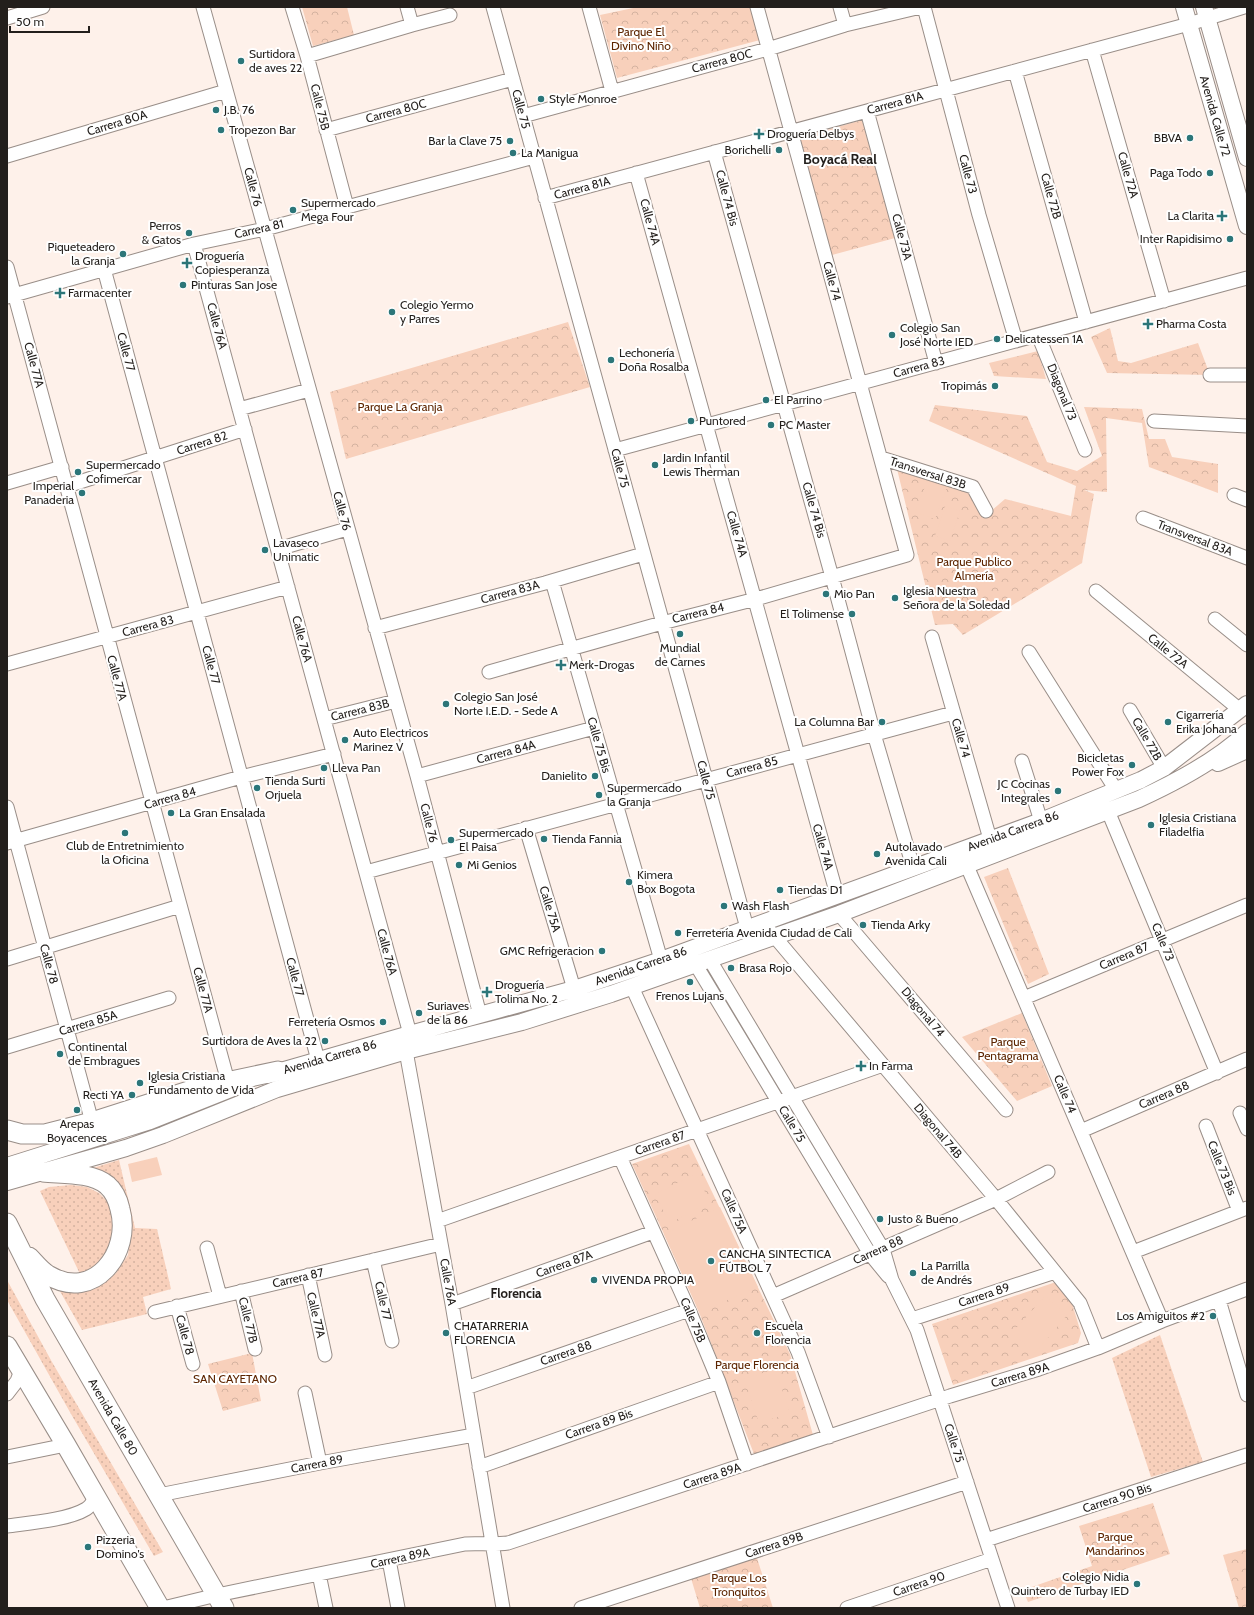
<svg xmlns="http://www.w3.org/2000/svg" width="1254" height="1615" font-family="Cabin,sans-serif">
<defs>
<pattern id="grass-dots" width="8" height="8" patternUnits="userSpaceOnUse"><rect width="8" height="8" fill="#f8d0bb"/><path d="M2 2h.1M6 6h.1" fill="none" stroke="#d4b2a0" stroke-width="1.8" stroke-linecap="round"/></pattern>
<pattern id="forest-crowns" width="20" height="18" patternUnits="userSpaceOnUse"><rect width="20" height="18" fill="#f8d0bb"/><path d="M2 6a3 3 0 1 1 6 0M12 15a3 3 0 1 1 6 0" fill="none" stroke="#d4b2a0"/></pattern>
</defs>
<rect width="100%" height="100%" fill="#fef1ea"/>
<path fill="url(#grass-dots)" d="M119,1160L135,1228L157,1229L171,1289L143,1297L147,1314L82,1330L57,1286L73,1291L95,1289L116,1273L128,1255L131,1227L93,1168Z
M71,1185L87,1187L99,1193L107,1201L114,1213L111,1254L81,1276L40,1191L49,1187Z
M7,1280L52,1362L163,1552L154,1556L71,1414L7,1300Z
M1160,1335L1203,1462L1151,1477L1112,1358Z"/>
<path fill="url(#forest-crowns)" d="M302,7H347L354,35L313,46Z
M638,7H751L760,40L617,78L600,15Z
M862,120L895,238L832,255L799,138Z
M568,322L590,387L346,459L330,392Z
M1110,328L1118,361L1131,363L1198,343L1210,375L1107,373L1091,337Z
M1038,351L1046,379L994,376L989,363Z
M935,405L1027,416L1047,462L1077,471L1102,456L1084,407L1142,409L1149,439H1165L1172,457L1218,464V493L1149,467L1142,423L1106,418L1107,492L1084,490L1094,494L1082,563L963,635L953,624L935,625L897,469L968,491L983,518L1005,499L1071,516L1076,486L929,421Z
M1008,868L1049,974L1028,984L984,877Z
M1022,1013L1052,1086L1017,1101L962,1037Z
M689,1144L790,1354L813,1435L754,1454L695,1302L632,1164Z
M1056,1282L1071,1300L1081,1333L1078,1343L953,1385L932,1324Z
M252,1353L261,1401L223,1411L208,1364Z
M1153,1503L1170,1554L1028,1602L1023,1590L1092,1566L1079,1526Z
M1247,1549V1608H1239L1223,1555Z
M756,1555L773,1608H700L690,1575Z"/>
<path fill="#f8d0bb" d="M928,479L947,487L935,519L915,512Z
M945,506L960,511L950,541L935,536Z
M157,1157L162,1175L132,1182L128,1164Z
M696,1174L710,1202L670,1223L655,1194Z
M720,1207L758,1287L699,1312L664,1234Z
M1045,1296L1067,1315L1035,1353L1012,1333Z
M775,1369L790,1413L759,1423L744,1379Z"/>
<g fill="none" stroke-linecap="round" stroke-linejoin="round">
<g stroke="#998e88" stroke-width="15">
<path id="minor" d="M203,7L417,776L480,1015
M292,7L307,56L347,207
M407,7L412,25
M493,7L747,928
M589,7L612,91
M840,7L845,25
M924,7L979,215L1016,341
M7,18L43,7
M1092,50L1164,301
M307,56L412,25L450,15
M1015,71L1086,322
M867,111L936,363
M523,116L768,49L845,25L921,7
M326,130L513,79
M714,152L832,577L874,734L913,867
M7,156L226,91
M636,173L837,895
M545,198L1189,24L1244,7
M194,244L410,1034
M7,267L230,1089
M104,269L318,1060
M7,297L194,244L265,229L347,207L534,157
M1038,335L1085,450
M1210,375H1247
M239,409L309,390
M1154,421L1247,426
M615,450L1247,278
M881,458L973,487L986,511
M7,483L62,467
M67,486L245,429
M1234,495L1247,500
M1143,518L1247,558
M278,549L347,529
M552,581L661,960L669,965
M1096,591L1240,710
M1215,619L1247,645
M375,628L545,583L643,554
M932,637L990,839
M1029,652L1116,790
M7,664L288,587
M489,672L662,623L756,599L907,555L757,7
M1130,710L1164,768
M324,719L396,701
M1022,761L1041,821
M417,776L594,728
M7,807L92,1122
M1108,811L1217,1073
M526,828L574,989
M7,843L241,777L334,754
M967,866L1162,1321
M366,872L953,713
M839,914L1006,1110
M769,930L996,1199L1080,1303L1098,1348
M7,959L180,906
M710,960L883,1249L892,1280L917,1330L1008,1608
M696,965L870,1254L888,1276
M632,987L798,1352L829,1437
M1024,998L1247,905
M7,1047L169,998
M406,1051L452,1304L503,1608
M1240,1113L1247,1129
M1206,1126L1239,1211
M1081,1131L1247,1059
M620,1157L689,1310L719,1382L747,1464
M437,1221L883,1065
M207,1248L220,1296
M1133,1252L1247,1208
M373,1260L392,1341
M308,1275L325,1355
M241,1291L255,1349
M773,1296L996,1199L1048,1172
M1219,1300L1247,1395
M452,1304L653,1232
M177,1306L193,1364
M155,1312L441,1244
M912,1319L1055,1272
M466,1388L689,1310
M305,1393L320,1463
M7,1394L17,1381L21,1371
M7,1457L66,1445
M479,1467L719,1382
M159,1495L320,1463L474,1435
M7,1526C29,1523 68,1520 86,1509C91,1506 93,1501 96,1497
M986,1540L1247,1455
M389,1560L398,1608
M319,1574L326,1608
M163,1608L217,1595L465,1544C479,1543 493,1545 508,1543L950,1396L1039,1369L1098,1348L1162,1321L1247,1289
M581,1608L967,1482
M847,1608L992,1559"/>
</g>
<g stroke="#998e88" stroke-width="18">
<path id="major" d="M1184,7L1247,226
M1204,7L1247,158
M1218,763L1247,750
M267,1075L410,1034L574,989L661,960L1041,821L1141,780L1164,768L1247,704
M7,1166L150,1121L238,1086
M7,1182L126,1148L163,1135L277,1089L406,1051L522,1022L611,994L839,914L1139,799C1174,783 1219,759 1247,732"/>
</g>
<g stroke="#998e88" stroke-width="21">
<path id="highway" d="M7,1130L22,1134H45L92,1122L198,1088L278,1071
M7,1223L45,1299L224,1608
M29,1257C35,1263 41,1271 48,1275C94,1303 132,1252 120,1209C118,1200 114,1191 107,1185C91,1172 63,1174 43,1172
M7,1346L66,1445L160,1608"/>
</g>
<use href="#minor" stroke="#fff" stroke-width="13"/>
<use href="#major" stroke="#fff" stroke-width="16"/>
<use href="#highway" stroke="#fff" stroke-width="19"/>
</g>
<g fill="#2c7679" stroke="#fff" stroke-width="1.5">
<circle cx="241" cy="61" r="4"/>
<circle cx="541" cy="99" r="4"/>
<circle cx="216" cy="110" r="4"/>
<circle cx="221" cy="130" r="4"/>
<path d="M757 128h4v4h4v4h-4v4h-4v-4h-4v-4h4z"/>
<circle cx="1190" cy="138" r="4"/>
<circle cx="510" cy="141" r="4"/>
<circle cx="779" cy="150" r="4"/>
<circle cx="513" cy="153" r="4"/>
<circle cx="1210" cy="173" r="4"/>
<circle cx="293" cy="210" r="4"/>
<path d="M1220 210h4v4h4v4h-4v4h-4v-4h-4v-4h4z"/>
<circle cx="189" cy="233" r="4"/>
<circle cx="1230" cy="239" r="4"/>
<circle cx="123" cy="254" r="4"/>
<path d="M185 257h4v4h4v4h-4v4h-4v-4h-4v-4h4z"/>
<circle cx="183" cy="285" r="4"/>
<path d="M58 287h4v4h4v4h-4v4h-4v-4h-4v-4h4z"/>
<circle cx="392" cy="312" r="4"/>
<path d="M1146 318h4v4h4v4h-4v4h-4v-4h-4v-4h4z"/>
<circle cx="892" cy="335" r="4"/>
<circle cx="997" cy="339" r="4"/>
<circle cx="611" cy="360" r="4"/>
<circle cx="995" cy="386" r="4"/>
<circle cx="766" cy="400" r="4"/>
<circle cx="691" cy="421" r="4"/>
<circle cx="771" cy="425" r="4"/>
<circle cx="655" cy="465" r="4"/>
<circle cx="78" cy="472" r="4"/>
<circle cx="82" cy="493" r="4"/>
<circle cx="265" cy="550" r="4"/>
<circle cx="826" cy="594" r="4"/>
<circle cx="895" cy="598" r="4"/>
<circle cx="852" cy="614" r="4"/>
<circle cx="680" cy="634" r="4"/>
<path d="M559 659h4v4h4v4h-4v4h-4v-4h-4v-4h4z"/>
<circle cx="446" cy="704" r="4"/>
<circle cx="882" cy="722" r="4"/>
<circle cx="1168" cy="722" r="4"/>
<circle cx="345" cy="740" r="4"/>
<circle cx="1132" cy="765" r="4"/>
<circle cx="324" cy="768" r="4"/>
<circle cx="595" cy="776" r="4"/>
<circle cx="257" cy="788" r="4"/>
<circle cx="1058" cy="791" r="4"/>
<circle cx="599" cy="795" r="4"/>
<circle cx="171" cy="813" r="4"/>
<circle cx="1151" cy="825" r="4"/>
<circle cx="125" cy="833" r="4"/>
<circle cx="544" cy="839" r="4"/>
<circle cx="451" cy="840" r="4"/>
<circle cx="877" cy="854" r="4"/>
<circle cx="459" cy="865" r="4"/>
<circle cx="629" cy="882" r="4"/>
<circle cx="780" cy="890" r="4"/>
<circle cx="724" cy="906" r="4"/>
<circle cx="863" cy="925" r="4"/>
<circle cx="678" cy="933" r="4"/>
<circle cx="602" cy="951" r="4"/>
<circle cx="731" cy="968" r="4"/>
<circle cx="690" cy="982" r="4"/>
<path d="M485 986h4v4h4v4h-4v4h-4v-4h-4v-4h4z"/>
<circle cx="419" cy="1013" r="4"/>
<circle cx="383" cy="1022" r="4"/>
<circle cx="325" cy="1041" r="4"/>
<circle cx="60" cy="1054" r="4"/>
<path d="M859 1060h4v4h4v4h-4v4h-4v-4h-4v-4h4z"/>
<circle cx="140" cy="1083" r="4"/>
<circle cx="132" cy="1095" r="4"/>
<circle cx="77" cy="1110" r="4"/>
<circle cx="880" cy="1219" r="4"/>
<circle cx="711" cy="1261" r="4"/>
<circle cx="913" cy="1273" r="4"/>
<circle cx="594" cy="1280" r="4"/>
<circle cx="1213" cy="1316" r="4"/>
<circle cx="446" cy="1333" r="4"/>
<circle cx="757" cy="1333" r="4"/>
<circle cx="88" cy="1547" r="4"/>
<circle cx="1137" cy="1584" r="4"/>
</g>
<g text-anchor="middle" stroke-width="4" stroke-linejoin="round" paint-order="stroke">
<g font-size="12" fill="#5d2500" stroke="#fff">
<text x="641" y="36">Parque El<tspan x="641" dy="14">Divino Niño</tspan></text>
<text x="400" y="411">Parque La Granja</text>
<text x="974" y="566">Parque Publico<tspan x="974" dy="14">Almería</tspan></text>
<text x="1008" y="1046">Parque<tspan x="1008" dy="14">Pentagrama</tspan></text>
<text x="757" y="1369">Parque Florencia</text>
<text x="235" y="1383">SAN CAYETANO</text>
<text x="1115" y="1541">Parque<tspan x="1115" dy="14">Mandarinos</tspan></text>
<text x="739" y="1582">Parque Los<tspan x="739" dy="14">Tronquitos</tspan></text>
</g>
<g font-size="12" fill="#231f1c" stroke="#fff" text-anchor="start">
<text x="249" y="58">Surtidora<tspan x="249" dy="14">de aves 22</tspan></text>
<text x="549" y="103">Style Monroe</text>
<text x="224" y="114">J.B. 76</text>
<text x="229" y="134">Tropezon Bar</text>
<text x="767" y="138">Droguería Delbys</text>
<text x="1182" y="142" text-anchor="end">BBVA</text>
<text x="502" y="145" text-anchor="end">Bar la Clave 75</text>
<text x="771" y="154" text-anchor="end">Borichelli</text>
<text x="521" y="157">La Manigua</text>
<text x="1202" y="177" text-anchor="end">Paga Todo</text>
<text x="301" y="207">Supermercado<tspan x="301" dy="14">Mega Four</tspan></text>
<text x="1214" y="220" text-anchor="end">La Clarita</text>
<text x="181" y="230" text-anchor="end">Perros<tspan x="181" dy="14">&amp; Gatos</tspan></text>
<text x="1222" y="243" text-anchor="end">Inter Rapidisimo</text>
<text x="115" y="251" text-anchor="end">Piqueteadero<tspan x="115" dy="14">la Granja</tspan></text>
<text x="195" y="260">Droguería<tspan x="195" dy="14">Copiesperanza</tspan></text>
<text x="191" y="289">Pinturas San Jose</text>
<text x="68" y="297">Farmacenter</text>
<text x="400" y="309">Colegio Yermo<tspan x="400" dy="14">y Parres</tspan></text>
<text x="1156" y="328">Pharma Costa</text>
<text x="900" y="332">Colegio San<tspan x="900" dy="14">José Norte IED</tspan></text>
<text x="1005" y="343">Delicatessen 1A</text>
<text x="619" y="357">Lechonería<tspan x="619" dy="14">Doña Rosalba</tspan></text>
<text x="987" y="390" text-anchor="end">Tropimás</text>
<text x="774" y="404">El Parrino</text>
<text x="699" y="425">Puntored</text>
<text x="779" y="429">PC Master</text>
<text x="663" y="462">Jardin Infantil<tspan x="663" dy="14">Lewis Therman</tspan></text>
<text x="86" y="469">Supermercado<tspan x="86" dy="14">Cofimercar</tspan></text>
<text x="74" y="490" text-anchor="end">Imperial<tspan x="74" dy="14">Panaderia</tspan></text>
<text x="273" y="547">Lavaseco<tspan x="273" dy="14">Unimatic</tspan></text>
<text x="903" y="595">Iglesia Nuestra<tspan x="903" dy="14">Señora de la Soledad</tspan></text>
<text x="834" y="598">Mio Pan</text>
<text x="844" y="618" text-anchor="end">El Tolimense</text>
<text x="680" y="652" text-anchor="middle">Mundial<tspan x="680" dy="14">de Carnes</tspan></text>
<text x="569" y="669">Merk-Drogas</text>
<text x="454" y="701">Colegio San José<tspan x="454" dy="14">Norte I.E.D. - Sede A</tspan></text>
<text x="1176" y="719">Cigarrería<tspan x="1176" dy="14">Erika Johana</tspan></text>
<text x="874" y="726" text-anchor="end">La Columna Bar</text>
<text x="353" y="737">Auto Electricos<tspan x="353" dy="14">Marinez V</tspan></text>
<text x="1124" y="762" text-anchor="end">Bicicletas<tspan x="1124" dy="14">Power Fox</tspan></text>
<text x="332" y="772">Lleva Pan</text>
<text x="587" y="780" text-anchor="end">Danielito</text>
<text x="265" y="785">Tienda Surti<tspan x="265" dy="14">Orjuela</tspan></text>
<text x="1050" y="788" text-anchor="end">JC Cocinas<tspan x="1050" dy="14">Integrales</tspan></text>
<text x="607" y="792">Supermercado<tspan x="607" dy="14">la Granja</tspan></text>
<text x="179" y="817">La Gran Ensalada</text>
<text x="1159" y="822">Iglesia Cristiana<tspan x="1159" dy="14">Filadelfia</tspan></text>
<text x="459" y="837">Supermercado<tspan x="459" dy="14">El Paisa</tspan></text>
<text x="552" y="843">Tienda Fannia</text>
<text x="125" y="850" text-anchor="middle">Club de Entretnimiento<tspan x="125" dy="14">la Oficina</tspan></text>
<text x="885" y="851">Autolavado<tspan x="885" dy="14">Avenida Cali</tspan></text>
<text x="467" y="869">Mi Genios</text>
<text x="637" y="879">Kimera<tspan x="637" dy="14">Box Bogota</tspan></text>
<text x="788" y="894">Tiendas D1</text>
<text x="732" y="910">Wash Flash</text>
<text x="871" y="929">Tienda Arky</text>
<text x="686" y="937">Ferretería Avenida Ciudad de Cali</text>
<text x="594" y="955" text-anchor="end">GMC Refrigeracion</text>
<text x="739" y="972">Brasa Rojo</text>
<text x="495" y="989">Droguería<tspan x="495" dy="14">Tolima No. 2</tspan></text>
<text x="690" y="1000" text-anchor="middle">Frenos Lujans</text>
<text x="427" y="1010">Suriaves<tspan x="427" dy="14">de la 86</tspan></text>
<text x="375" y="1026" text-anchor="end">Ferretería Osmos</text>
<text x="317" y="1045" text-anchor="end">Surtidora de Aves la 22</text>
<text x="68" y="1051">Continental<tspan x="68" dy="14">de Embragues</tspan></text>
<text x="869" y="1070">In Farma</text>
<text x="148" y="1080">Iglesia Cristiana<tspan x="148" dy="14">Fundamento de Vida</tspan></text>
<text x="124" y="1099" text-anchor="end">Recti YA</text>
<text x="77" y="1128" text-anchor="middle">Arepas<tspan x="77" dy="14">Boyacences</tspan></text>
<text x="888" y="1223">Justo &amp; Bueno</text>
<text x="719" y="1258">CANCHA SINTECTICA<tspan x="719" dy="14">FÚTBOL 7</tspan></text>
<text x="921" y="1270">La Parrilla<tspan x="921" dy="14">de Andrés</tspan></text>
<text x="602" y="1284">VIVENDA PROPIA</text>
<text x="1205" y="1320" text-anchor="end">Los Amiguitos #2</text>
<text x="454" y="1330">CHATARRERIA<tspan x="454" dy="14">FLORENCIA</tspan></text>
<text x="765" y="1330">Escuela<tspan x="765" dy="14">Florencia</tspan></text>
<text x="96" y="1544">Pizzeria<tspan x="96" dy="14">Domino's</tspan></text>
<text x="1129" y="1581" text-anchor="end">Colegio Nidia<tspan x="1129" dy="14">Quintero de Turbay IED</tspan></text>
</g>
<g font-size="12" fill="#231f1c" stroke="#fff">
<text transform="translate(722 61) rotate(-15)" y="4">Carrera 80C</text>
<text transform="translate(895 103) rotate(-15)" y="4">Carrera 81A</text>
<text transform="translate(320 107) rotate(76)" y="4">Calle 75B</text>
<text transform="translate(521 109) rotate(75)" y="4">Calle 75</text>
<text transform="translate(396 111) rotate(-15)" y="4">Carrera 80C</text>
<text transform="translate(1215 116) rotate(74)" y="4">Avenida Calle 72</text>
<text transform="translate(117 123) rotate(-17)" y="4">Carrera 80A</text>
<text transform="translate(968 174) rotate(75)" y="4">Calle 73</text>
<text transform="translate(1128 175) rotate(74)" y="4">Calle 72A</text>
<text transform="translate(253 187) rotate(75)" y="4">Calle 76</text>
<text transform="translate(582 188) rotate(-15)" y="4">Carrera 81A</text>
<text transform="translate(1051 196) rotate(74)" y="4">Calle 72B</text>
<text transform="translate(727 198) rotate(75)" y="4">Calle 74 Bis</text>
<text transform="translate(650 222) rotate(75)" y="4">Calle 74A</text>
<text transform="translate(259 229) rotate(-13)" y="4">Carrera 81</text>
<text transform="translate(902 237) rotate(75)" y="4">Calle 73A</text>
<text transform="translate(832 281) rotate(75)" y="4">Calle 74</text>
<text transform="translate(217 326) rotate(75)" y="4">Calle 76A</text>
<text transform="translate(126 352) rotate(75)" y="4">Calle 77</text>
<text transform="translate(34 365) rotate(75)" y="4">Calle 77A</text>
<text transform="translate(919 367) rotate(-15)" y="4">Carrera 83</text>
<text transform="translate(1062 392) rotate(68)" y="4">Diagonal 73</text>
<text transform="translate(202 443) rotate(-18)" y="4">Carrera 82</text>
<text transform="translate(620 468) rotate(75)" y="4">Calle 75</text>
<text transform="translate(928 473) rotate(18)" y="4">Transversal 83B</text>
<text transform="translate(814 510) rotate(74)" y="4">Calle 74 Bis</text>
<text transform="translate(342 511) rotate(75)" y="4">Calle 76</text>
<text transform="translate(737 534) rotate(74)" y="4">Calle 74A</text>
<text transform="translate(1195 538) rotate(21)" y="4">Transversal 83A</text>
<text transform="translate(510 592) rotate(-15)" y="4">Carrera 83A</text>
<text transform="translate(698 613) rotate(-14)" y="4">Carrera 84</text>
<text transform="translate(148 626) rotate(-15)" y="4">Carrera 83</text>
<text transform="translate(302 639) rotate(75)" y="4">Calle 76A</text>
<text transform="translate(1168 651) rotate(39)" y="4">Calle 72A</text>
<text transform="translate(211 665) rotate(75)" y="4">Calle 77</text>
<text transform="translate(117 678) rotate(75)" y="4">Calle 77A</text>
<text transform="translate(360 710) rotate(-14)" y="4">Carrera 83B</text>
<text transform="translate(961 738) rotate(74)" y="4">Calle 74</text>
<text transform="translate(1147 739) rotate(60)" y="4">Calle 72B</text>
<text transform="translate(599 745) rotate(74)" y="4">Calle 75 Bis</text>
<text transform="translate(506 752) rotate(-15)" y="4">Carrera 84A</text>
<text transform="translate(752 767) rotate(-15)" y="4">Carrera 85</text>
<text transform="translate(706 780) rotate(75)" y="4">Calle 75</text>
<text transform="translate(170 798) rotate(-16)" y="4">Carrera 84</text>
<text transform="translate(429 823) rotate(76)" y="4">Calle 76</text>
<text transform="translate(1013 831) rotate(-20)" y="4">Avenida Carrera 86</text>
<text transform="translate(823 847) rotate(74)" y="4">Calle 74A</text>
<text transform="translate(550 909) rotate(73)" y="4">Calle 75A</text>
<text transform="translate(1163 942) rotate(67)" y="4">Calle 73</text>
<text transform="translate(387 952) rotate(75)" y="4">Calle 76A</text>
<text transform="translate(1124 956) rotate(-23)" y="4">Carrera 87</text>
<text transform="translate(49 964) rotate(75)" y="4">Calle 78</text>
<text transform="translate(641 966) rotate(-19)" y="4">Avenida Carrera 86</text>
<text transform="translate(295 977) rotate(75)" y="4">Calle 77</text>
<text transform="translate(203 990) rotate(75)" y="4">Calle 77A</text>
<text transform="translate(923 1012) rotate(50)" y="4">Diagonal 74</text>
<text transform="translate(88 1023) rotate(-17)" y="4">Carrera 85A</text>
<text transform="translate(330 1057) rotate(-16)" y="4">Avenida Carrera 86</text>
<text transform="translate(1065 1094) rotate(67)" y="4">Calle 74</text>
<text transform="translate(1164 1095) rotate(-23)" y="4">Carrera 88</text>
<text transform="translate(792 1124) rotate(59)" y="4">Calle 75</text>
<text transform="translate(938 1131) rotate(50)" y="4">Diagonal 74B</text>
<text transform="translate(660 1143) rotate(-19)" y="4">Carrera 87</text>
<text transform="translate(1222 1168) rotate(68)" y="4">Calle 73 Bis</text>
<text transform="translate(734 1211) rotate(66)" y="4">Calle 75A</text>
<text transform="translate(878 1250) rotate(-24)" y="4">Carrera 88</text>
<text transform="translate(564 1264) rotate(-20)" y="4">Carrera 87A</text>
<text transform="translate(298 1278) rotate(-13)" y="4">Carrera 87</text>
<text transform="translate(448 1282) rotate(80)" y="4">Calle 76A</text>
<text transform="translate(984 1295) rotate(-18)" y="4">Carrera 89</text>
<text transform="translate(383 1301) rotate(77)" y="4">Calle 77</text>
<text transform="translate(316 1315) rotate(77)" y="4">Calle 77A</text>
<text transform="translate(248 1320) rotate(76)" y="4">Calle 77B</text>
<text transform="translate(693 1320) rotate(67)" y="4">Calle 75B</text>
<text transform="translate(185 1335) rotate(75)" y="4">Calle 78</text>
<text transform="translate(566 1353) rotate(-19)" y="4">Carrera 88</text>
<text transform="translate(1020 1375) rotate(-17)" y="4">Carrera 89A</text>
<text transform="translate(113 1417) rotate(60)" y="4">Avenida Calle 80</text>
<text transform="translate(599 1424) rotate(-19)" y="4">Carrera 89 Bis</text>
<text transform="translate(954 1443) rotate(72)" y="4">Calle 75</text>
<text transform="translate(317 1464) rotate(-11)" y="4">Carrera 89</text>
<text transform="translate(712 1476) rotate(-18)" y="4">Carrera 89A</text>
<text transform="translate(1117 1498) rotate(-18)" y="4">Carrera 90 Bis</text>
<text transform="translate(774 1545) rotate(-18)" y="4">Carrera 89B</text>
<text transform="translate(400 1558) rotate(-12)" y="4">Carrera 89A</text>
<text transform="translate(919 1584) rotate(-19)" y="4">Carrera 90</text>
</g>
<g font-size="13" font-weight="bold" fill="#231f1c" stroke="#fff">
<text x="516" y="1298">Florencia</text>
</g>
<g font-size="14" font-weight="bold" fill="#231f1c" stroke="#fff">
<text x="840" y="164">Boyacá Real</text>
</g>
</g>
<rect width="1254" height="1615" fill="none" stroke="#231f1c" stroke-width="16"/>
<path d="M10 26v6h79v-6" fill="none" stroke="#231f1c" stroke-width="2"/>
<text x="16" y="26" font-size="12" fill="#231f1c" stroke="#ffffff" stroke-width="3" paint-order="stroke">50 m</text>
</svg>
